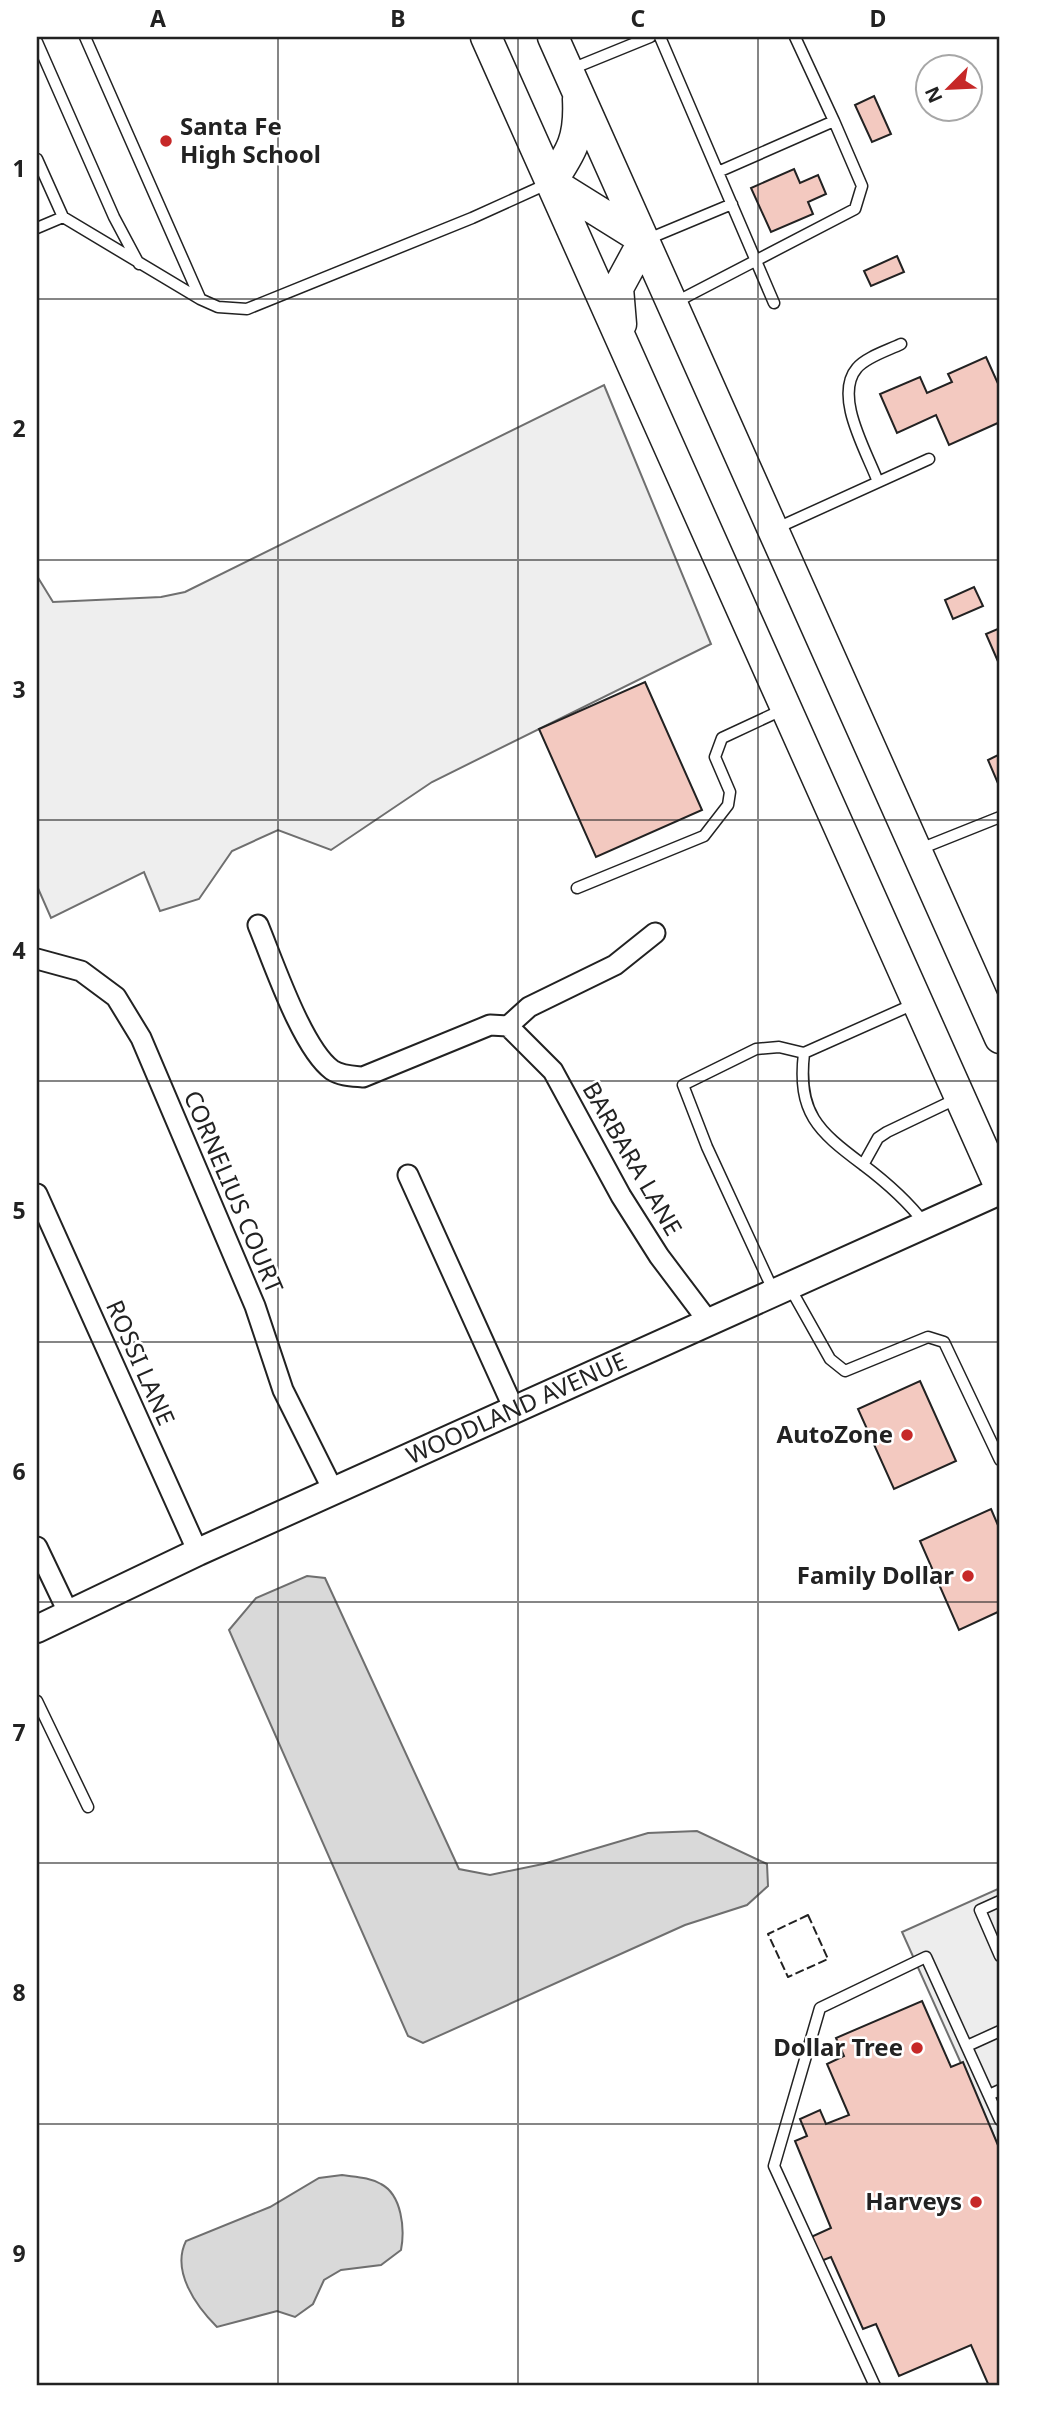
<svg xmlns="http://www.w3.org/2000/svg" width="1037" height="2423" font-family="'Noto Sans',sans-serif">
<rect width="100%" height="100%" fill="#fff"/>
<path fill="#eee" stroke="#6f6f6f" stroke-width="2" d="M604,385L711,644L432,782L331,850L278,830L232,851L199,899L160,911L144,872L51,918L37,886V576L53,602L161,597L185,592Z"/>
<path fill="#ededed" stroke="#6f6f6f" stroke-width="2" d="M1000,1888V2150L902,1932Z"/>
<path fill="#d9d9d9" stroke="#6f6f6f" stroke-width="2" d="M307,1576L325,1578L459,1869L490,1875L543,1864L648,1833L697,1831L767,1864L768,1886L747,1905L685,1925L423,2043L408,2036L229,1630L256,1598Z
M342,2175C355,2177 369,2177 381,2184C402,2195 405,2229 401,2250L381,2265L341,2270L324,2280L313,2304L295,2317L277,2311L217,2327C196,2306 171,2271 186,2241L270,2207L319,2178Z"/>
<path fill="#f3c9c0" stroke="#222" stroke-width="2" d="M874,96L891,134L872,142L855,105Z
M794,169L800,183L818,175L826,194L808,202L813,214L771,232L751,188Z
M897,256L904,272L871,286L864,271Z
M986,357L1000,388V422L949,445L936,415L897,433L880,394L920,377L927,393L952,382L948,374Z
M974,587L983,606L953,619L945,600Z
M1000,628V666L986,634Z
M645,682L702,810L596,857L539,729Z
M1000,754V788L988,760Z
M920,1381L956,1461L894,1489L858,1409Z
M991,1509L1000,1530V1611L959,1630L920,1541Z
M922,2001L951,2067L963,2062L1000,2150V2386H989L971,2345L899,2376L876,2324L863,2329L831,2257L821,2261L811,2237L831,2228L795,2141L807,2136L800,2119L820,2110L826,2124L849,2115L827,2064L844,2056L836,2038Z"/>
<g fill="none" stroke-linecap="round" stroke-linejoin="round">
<g stroke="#222" stroke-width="13">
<path id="lane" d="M85,37L200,298
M660,37L774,303
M795,37L834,121
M37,42L114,217L139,264
M569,70L650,37
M37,159L63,217
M37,228L63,217L200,299L218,307L247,309L472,218L547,184
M648,239L732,204
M676,302L855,209L862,186L834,121L718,172
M878,482C867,452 833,396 857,368C866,357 889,350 901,344
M777,528L929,459
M920,849L1000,817
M577,888L704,836L728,805L730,792L715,757L722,738L782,710
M804,1053C797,1113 818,1131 862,1164C886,1182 907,1200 925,1224
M863,1165L878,1138L887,1132L956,1099
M789,1286L830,1359L845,1371L928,1337L944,1342L1000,1460
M773,1290L707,1147L683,1085L756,1049L779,1047L804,1053L914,1004
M37,1701L88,1807
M1000,1901L980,1910L1000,1956
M967,2046L1000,2031
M989,2095L1000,2090
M875,2386L774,2166L820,2008L926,1957L1000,2120"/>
</g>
<g stroke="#222" stroke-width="23">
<path id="street" d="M258,925C273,961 302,1048 332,1070C341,1076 352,1076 363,1077L490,1025L508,1026L529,1007L615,965L655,933
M37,959L81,971L116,997L141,1038L255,1306L283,1390L334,1492
M508,1026L553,1071L621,1196L659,1256L708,1321
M408,1175L514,1409
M37,1194L198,1552
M37,1547L68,1612"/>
</g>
<g stroke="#222" stroke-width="30">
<g id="secondary">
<path id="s1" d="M37,1629L198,1552L1000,1191"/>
</g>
</g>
<g stroke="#222" stroke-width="33">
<path id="primary" d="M486,37L1000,1187
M553,37L1000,1038
M551,182L644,240
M551,182C572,151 580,138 578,99
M621,324L618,288L644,240"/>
</g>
<use href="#lane" stroke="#fff" stroke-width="10"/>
<use href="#street" stroke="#fff" stroke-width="19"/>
<use href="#secondary" stroke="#fff" stroke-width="26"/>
<use href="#primary" stroke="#fff" stroke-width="30"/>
<path stroke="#222" stroke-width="2" stroke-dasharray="9 3.5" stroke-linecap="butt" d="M808,1915L828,1959L788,1977L768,1934Z"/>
</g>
<path fill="none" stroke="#222" stroke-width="2" stroke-opacity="0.55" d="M278,37V2386M518,37V2386M758,37V2386M37,299H1000M37,560H1000M37,820H1000M37,1081H1000M37,1342H1000M37,1602H1000M37,1863H1000M37,2124H1000"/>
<g fill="#c62828" stroke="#fff" stroke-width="2.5">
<circle cx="166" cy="141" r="7"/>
<circle cx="907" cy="1435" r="7"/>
<circle cx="968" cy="1576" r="7"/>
<circle cx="917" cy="2048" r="7"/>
<circle cx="976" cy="2202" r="7"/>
</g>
<g text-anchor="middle" stroke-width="5" stroke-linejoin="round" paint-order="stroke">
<g font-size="24" font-weight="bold" fill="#222" stroke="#fff" text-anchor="end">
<text x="180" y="135" text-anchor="start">Santa Fe<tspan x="180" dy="28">High School</tspan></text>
<text x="893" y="1443">AutoZone</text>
<text x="954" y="1584">Family Dollar</text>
<text x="903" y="2056">Dollar Tree</text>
<text x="962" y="2210">Harveys</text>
</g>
<g font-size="24" fill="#222" stroke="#fff">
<text transform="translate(632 1159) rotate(60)" y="8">BARBARA LANE</text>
<text transform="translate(233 1192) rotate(67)" y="8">CORNELIUS COURT</text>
<text transform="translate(140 1363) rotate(66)" y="8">ROSSI LANE</text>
<text dy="8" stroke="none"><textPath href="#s1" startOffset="528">WOODLAND AVENUE</textPath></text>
</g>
</g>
<rect width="1037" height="2423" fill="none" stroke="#ffffff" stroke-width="77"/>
<g transform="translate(949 88) rotate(246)"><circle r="33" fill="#ffffff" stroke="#a7a7a7" stroke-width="2"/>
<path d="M0-5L12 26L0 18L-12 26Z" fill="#c62828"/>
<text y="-10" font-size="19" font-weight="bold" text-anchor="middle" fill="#222222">N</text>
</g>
<rect x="38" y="38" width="960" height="2346" fill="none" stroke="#222" stroke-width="2.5"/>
<g font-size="23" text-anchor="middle" font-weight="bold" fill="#222">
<text x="158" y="27">A</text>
<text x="398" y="27">B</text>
<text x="638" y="27">C</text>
<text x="878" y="27">D</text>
<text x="19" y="177">1</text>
<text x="19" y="437">2</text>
<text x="19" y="698">3</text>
<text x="19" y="959">4</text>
<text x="19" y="1219">5</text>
<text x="19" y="1480">6</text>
<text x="19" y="1741">7</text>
<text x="19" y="2001">8</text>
<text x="19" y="2262">9</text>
</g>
</svg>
